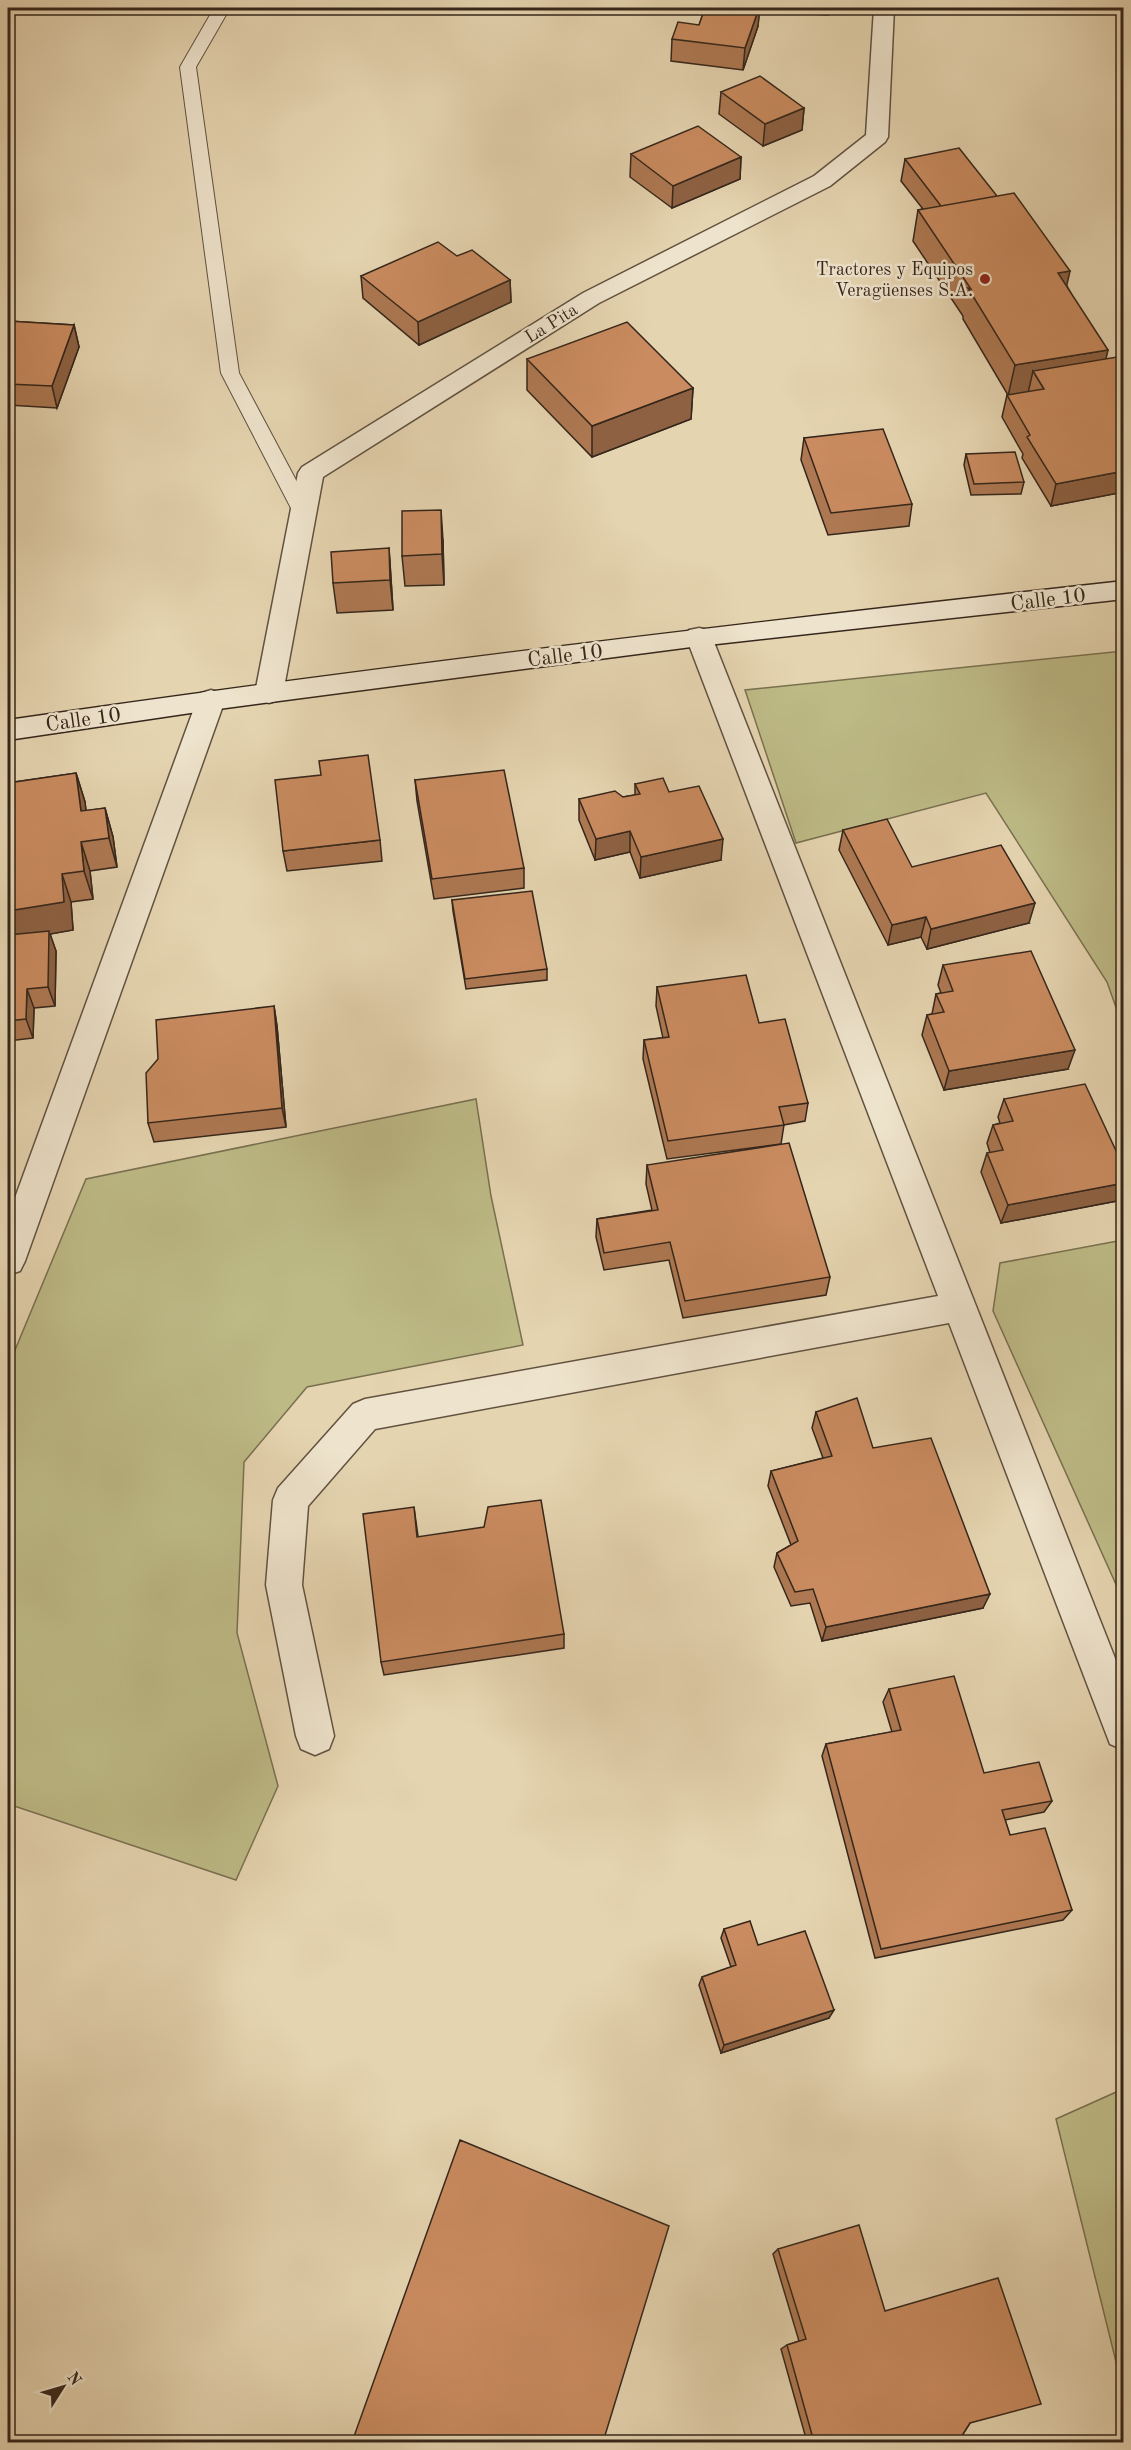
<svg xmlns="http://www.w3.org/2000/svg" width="1131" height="2450" font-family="'Old Standard TT',serif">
<rect width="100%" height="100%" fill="#e5d4b0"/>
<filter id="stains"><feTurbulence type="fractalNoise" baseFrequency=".00333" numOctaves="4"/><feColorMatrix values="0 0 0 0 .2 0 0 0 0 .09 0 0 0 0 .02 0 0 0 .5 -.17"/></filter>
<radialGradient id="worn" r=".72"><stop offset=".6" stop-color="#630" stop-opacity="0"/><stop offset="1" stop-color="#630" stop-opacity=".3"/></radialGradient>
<path fill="#bdba86" stroke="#797050" stroke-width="1.5" d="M1123,651V1027L1107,982L986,793L796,843L745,690Z
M476,1099L491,1196L523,1345L307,1387L244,1462L237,1633L278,1786L236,1880L8,1804V1367L86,1179Z
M1123,1240H1124L1123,1600L993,1311L1000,1263Z
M1123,2089V2390L1056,2119Z"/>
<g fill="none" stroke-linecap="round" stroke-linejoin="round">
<g stroke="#615240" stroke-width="2">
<path id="service" d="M214,8H230L196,67L239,373L313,512L310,517L303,519L296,517L293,512L221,373L180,67Z"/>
</g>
<g stroke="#615240" stroke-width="3">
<path id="minor" d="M874,8H894L888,137L885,142L830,186L599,303L323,477L283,693L279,700L269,703L259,700L255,693L298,473L302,467L583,293L814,176L866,135Z
M699,628L709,630L712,637L1124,1681V1750L1110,1744L1105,1731L949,1323L375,1429L308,1506L302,1585L334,1736L329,1749L315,1755L301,1749L296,1736L266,1585L273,1500L278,1488L353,1404L365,1399L938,1296L686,637L689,630Z
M211,690L221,693L225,700L25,1261L20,1271L8,1275V1217L197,700L201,693Z"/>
</g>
<g stroke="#35261b" stroke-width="3">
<path id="secondary" d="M1124,581V599L699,646L211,710L8,740V720C379,666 751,622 1124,581Z"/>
</g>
<use href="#service" fill="#eee3cc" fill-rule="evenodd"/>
<use href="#minor" fill="#eee3cc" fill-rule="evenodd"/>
<use href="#secondary" fill="#eee3cc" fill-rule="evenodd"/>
</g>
<path fill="#ad7852" stroke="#35261b" stroke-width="1.5" d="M705,8H829L828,15L759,11L758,26L743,70L671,61L672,39L699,25Z
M721,92L804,108L802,130L763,146L719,114Z
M631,154L741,157L740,179L672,208L630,177Z
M905,159L1067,286L1106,359L1124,367V492L1051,506L1022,458L1023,454L1002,417L1007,395H1008L963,319V316L913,241L918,210L923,209L901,181Z
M457,256L510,280L511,302L419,345L363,298L361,276Z
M8,321L74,325L79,347L57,408L8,405Z
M527,359L693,388L691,419L592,457L527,390Z
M804,438L912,504L909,526L828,535L801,460Z
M966,454L1024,482L1021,494L971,495L964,465Z
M443,540L444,585L405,586L402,556Z
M389,548L393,610L337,613L333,583Z
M76,773L85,802L86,811L105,808L113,837L117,867L90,871L93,899L71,902L73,930L50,934L56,951L55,1006L34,1008L33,1038L8,1041V783Z
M415,780L524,868V888L434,899L417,801Z
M635,784L669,792L721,860L640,878L630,852L595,860L579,820V799L623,797L635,795Z
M843,830L912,867L1029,923L927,949L921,937L888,945L839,850Z
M380,840L382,861L287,871L283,851Z
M452,900L547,969V980L466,989L453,911Z
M943,965L1068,1069L944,1090L922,1035L927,1015L932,1014L936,994L941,993L938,985Z
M657,987L759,1023L808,1103L805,1121L784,1125L781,1144L667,1159L643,1059L644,1040L663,1038L656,1006Z
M274,1006L277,1026L286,1127L154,1142L148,1123Z
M1004,1099L1122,1200L1001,1223L981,1172L987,1153H990L987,1143L993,1125L1000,1123L998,1117Z
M647,1165L830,1277L826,1295L683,1318L669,1260L604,1270L596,1237L597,1219L652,1210L646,1184Z
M816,1412L873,1448L983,1608L822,1641L810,1603L791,1606L774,1567L777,1553L791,1545L768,1486L771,1471L823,1458L812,1428Z
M414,1507L418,1536L564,1634V1648L384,1675L381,1662Z
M889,1689L984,1773L1052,1801L1044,1812L1005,1820L1010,1835L1072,1910L1063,1920L875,1958L822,1756L826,1744L892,1732L883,1702Z
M724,1929L758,1945L829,2018L721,2053L699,1985L702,1977L731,1967L721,1938Z
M778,2249L885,2311L970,2423L958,2442H807L781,2349L787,2345L799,2341L773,2254Z"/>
<path fill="#8d6142" stroke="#35261b" stroke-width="1.5" d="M759,8H760L758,26L743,70L745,48Z
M804,108L802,130L763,146L765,124Z
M741,157L740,179L672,208L673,186Z
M1070,271L1063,302L1058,273Z
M510,280L511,302L419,345L418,322Z
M74,325L79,347L57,408L52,386Z
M1108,350L1101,381L1044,389L1033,371L1028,393L1008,396L1015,365Z
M693,388L691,419L592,457V426Z
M1124,471V492L1051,506L1056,484Z
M441,510L443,540L444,585L442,554Z
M389,548L391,578L393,610L390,580Z
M76,773L85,802L89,840L81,811Z
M105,808L113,837L117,867L109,838Z
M630,831V852L595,860L596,839Z
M723,839L721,860L640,878L641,857Z
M81,842L90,871L93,899L84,871Z
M62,874L71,902L73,930L50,934L56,951L55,1006L48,987L8,940V911Z
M1035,903L1029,923L927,949L931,929Z
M926,917L921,937L888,945L892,925Z
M27,989L34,1008L33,1038L26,1019Z
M274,1006L277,1026L286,1127L282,1108Z
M1075,1050L1068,1069L944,1090L949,1071Z
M1124,1183V1196L1122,1200L1001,1223L1008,1205Z
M990,1594L983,1608L822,1641L826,1627Z
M834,2010L829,2018L721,2053L724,2045Z"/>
<path fill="#c98b5f" stroke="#35261b" stroke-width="1.5" d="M705,8H759L745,48L672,39L678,22L699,25Z
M760,76L804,108L765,124L721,92Z
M698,126L741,157L673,186L631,154Z
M959,148L997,196L941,206L905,159Z
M1014,193L1070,271L1058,273L1108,350L1015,365L968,288L971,289L918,210Z
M438,242L457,256L472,250L510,280L418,322L361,276Z
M8,321L74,325L52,386L8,384Z
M627,322L693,388L592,426L527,359Z
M1117,357L1124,367V471L1056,484L1027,437L1030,435L1007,395L1044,389L1033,371Z
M883,429L912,504L831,513L804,438Z
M1015,452L1024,482L974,484L966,454Z
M441,510L442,554L402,556V511Z
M389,548L390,580L333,583L331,552Z
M368,755L380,840L283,851L275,780L321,775L319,761Z
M504,770L524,868L432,879L415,780Z
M76,773L81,811L105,808L109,838L81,842L84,871L62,874L64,902L8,911V783Z
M663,778L669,792L699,786L723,839L641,857L630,831L596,839L579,799L615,791L623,797L640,794L635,784Z
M887,819L912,867L1001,845L1035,903L931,929L926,917L892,925L843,830Z
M532,891L547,969L465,979L452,900Z
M49,931L48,987L27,989L26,1019L8,1021V935Z
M1031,951L1075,1050L949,1071L927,1015L944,1012L936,994L953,991L943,965Z
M746,975L759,1023L785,1019L808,1103L779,1107L784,1125L668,1141L644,1040L669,1037L657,987Z
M274,1006L282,1108L148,1123L146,1073L158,1059L156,1020Z
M1085,1084L1124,1168V1183L1008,1205L987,1153L1003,1150L993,1125L1013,1121L1004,1099Z
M789,1143L830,1277L685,1301L670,1242L604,1253L597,1219L658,1210L647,1165Z
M857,1398L873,1448L931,1438L990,1594L826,1627L813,1589L795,1592L777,1553L798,1541L771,1471L832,1456L816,1412Z
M541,1500L564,1634L381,1662L363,1514L414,1507L417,1537L484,1527L488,1507Z
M954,1676L984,1773L1039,1762L1052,1801L1002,1810L1010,1835L1045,1828L1072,1910L881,1949L826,1744L901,1730L889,1689Z
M750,1921L758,1945L805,1931L834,2010L724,2045L702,1977L736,1965L724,1929Z
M460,2140L669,2226L603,2442H352Z
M859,2225L885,2311L998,2278L1041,2404L970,2423L958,2442H814L787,2345L806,2339L778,2249Z"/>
<circle fill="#8f2418" stroke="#eee3cc" stroke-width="2" cx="985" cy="279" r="6"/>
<g text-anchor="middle" stroke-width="5" stroke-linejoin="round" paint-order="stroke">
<g font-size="18" fill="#35261b" stroke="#eee3cc" text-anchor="end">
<text x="973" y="275">Tractores y Equipos<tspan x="973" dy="21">Veragüenses S.A.</tspan></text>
</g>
<g font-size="18" fill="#35261b" stroke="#eee3cc">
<text transform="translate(551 323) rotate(-32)" y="6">La Pita</text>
</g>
<g font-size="21" fill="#35261b" stroke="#eee3cc">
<text transform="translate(1048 599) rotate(-7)" y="7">Calle 10</text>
<text transform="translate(565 655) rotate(-7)" y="7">Calle 10</text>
<text transform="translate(83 719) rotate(-8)" y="7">Calle 10</text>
</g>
</g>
<rect width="1131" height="2450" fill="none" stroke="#e5d4b0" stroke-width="30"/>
<rect x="9" y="9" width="1113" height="2432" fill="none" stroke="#35261b" stroke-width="3"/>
<rect x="15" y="15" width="1101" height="2420" fill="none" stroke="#35261b" stroke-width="1.5"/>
<g transform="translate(63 2387) rotate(53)" stroke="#eee3cc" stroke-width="4.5" paint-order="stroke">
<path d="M0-4.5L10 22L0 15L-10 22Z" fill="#35261b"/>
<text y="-9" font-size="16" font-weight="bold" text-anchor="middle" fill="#35261b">N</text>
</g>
<rect width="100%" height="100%" filter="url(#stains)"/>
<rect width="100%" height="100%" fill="url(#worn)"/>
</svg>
